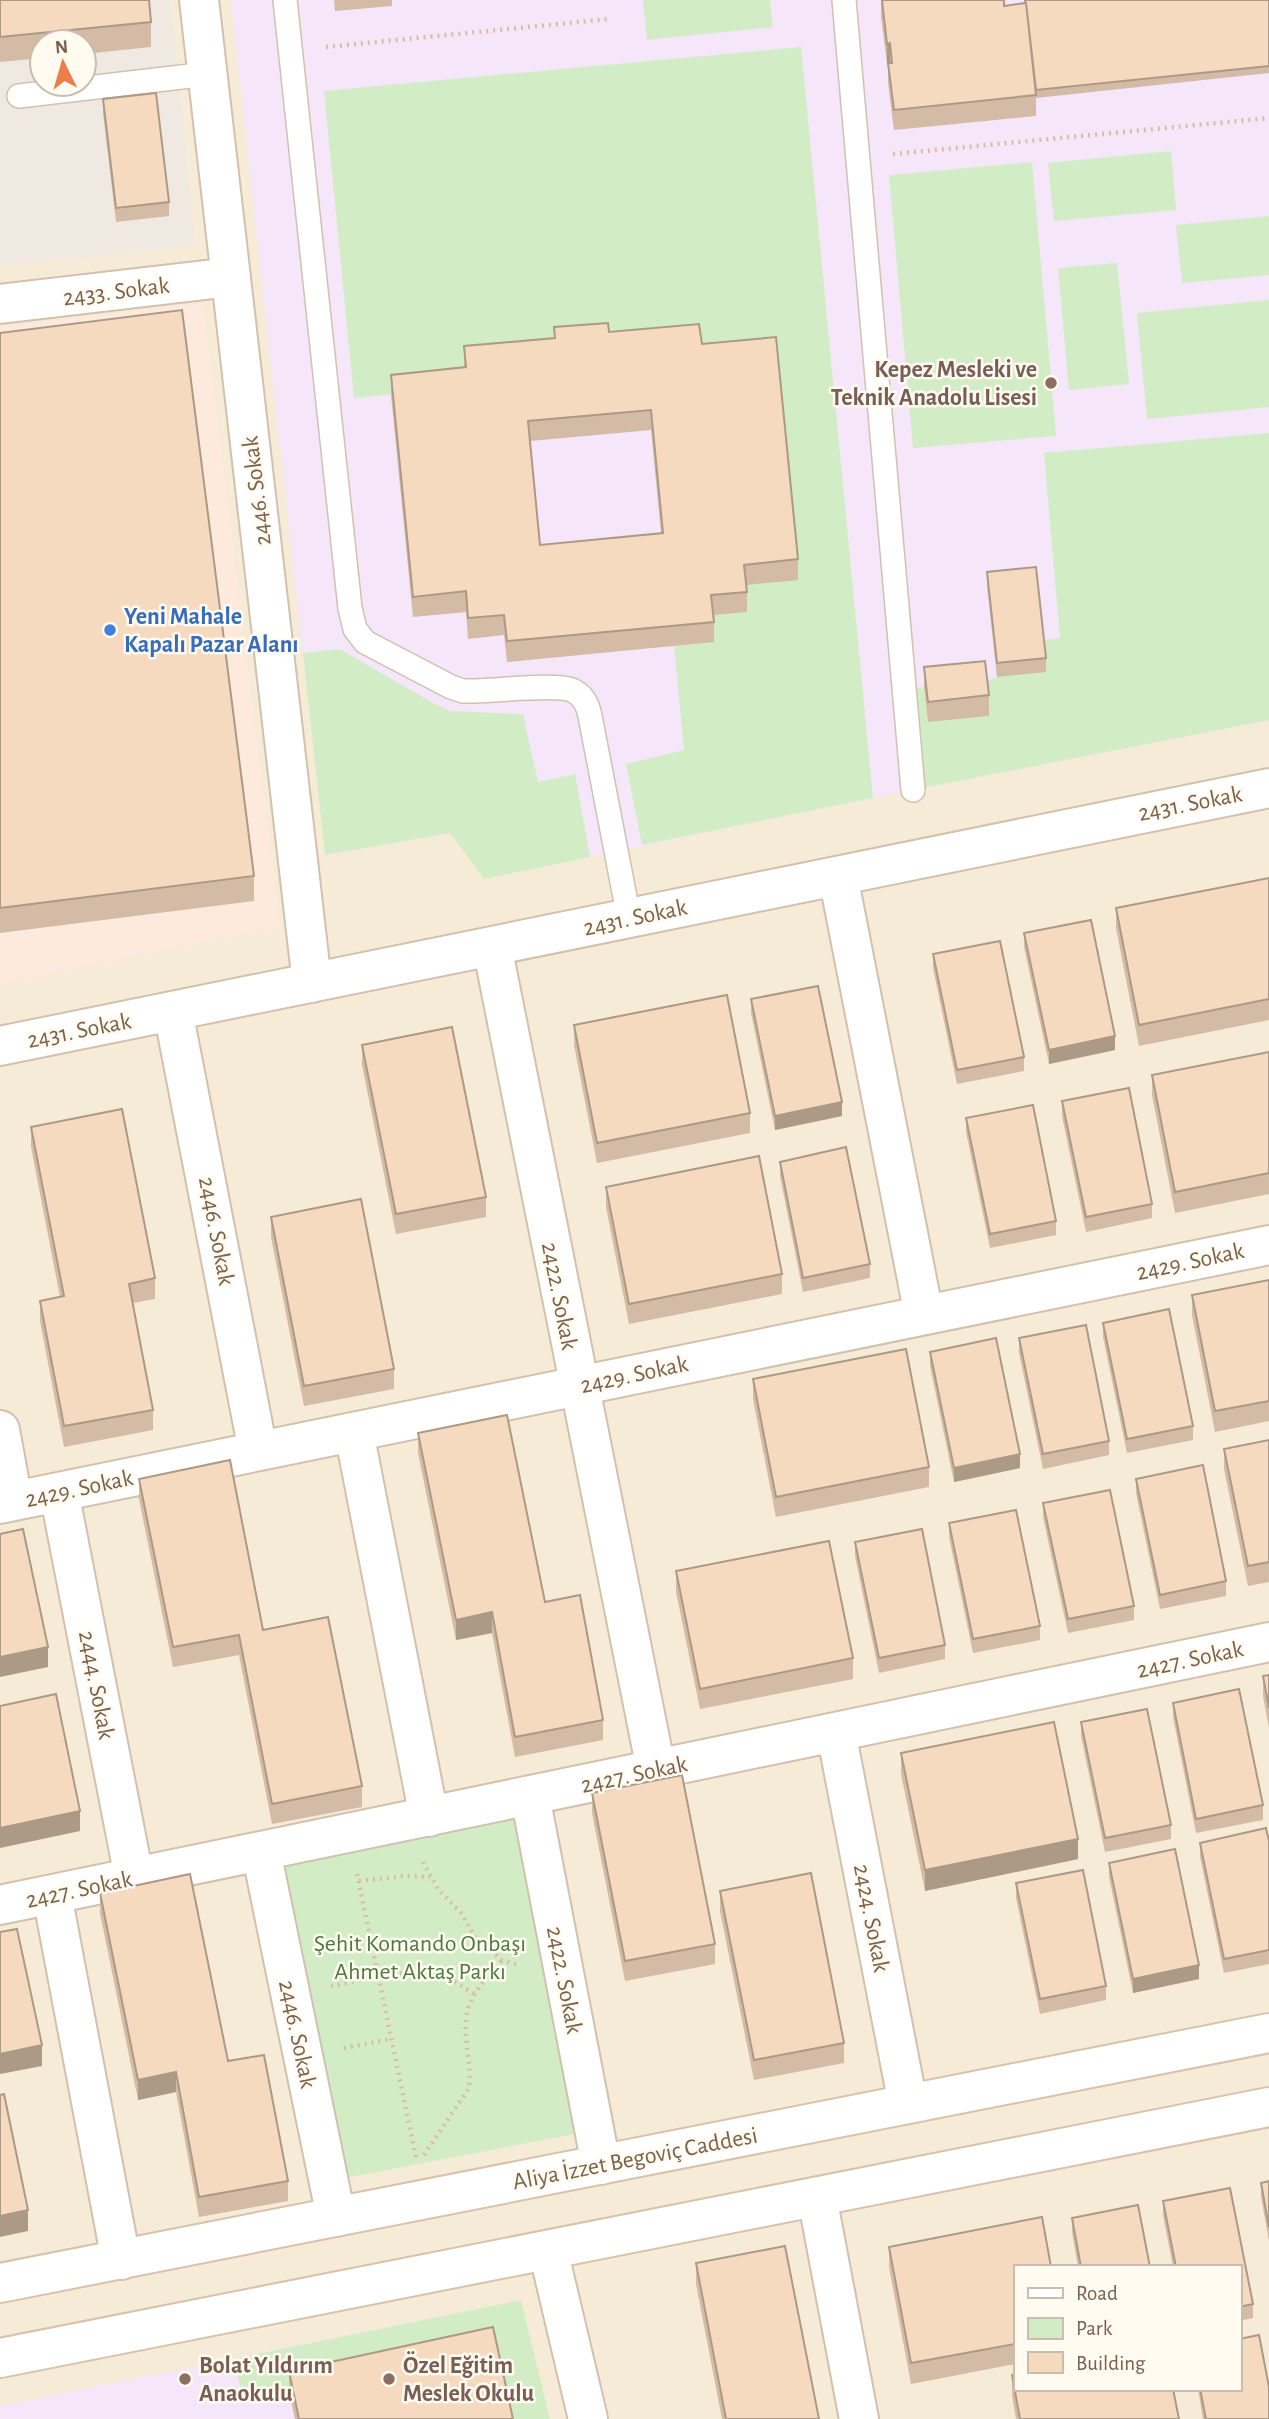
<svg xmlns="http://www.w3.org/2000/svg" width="1269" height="2419" font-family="'Alegreya Sans',sans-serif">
<rect width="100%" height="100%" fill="#fef8ea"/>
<path fill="#f6ebd7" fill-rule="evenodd" d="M0,0H1269V2419H0ZM42,42H84V84H42ZM1015,2267H1239V2389H1015Z"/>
<path fill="#feeadd" d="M203,304L280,927L0,984V328Z"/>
<path fill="#efe9e2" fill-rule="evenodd" d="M0,0H170L195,245L0,266ZM42,42H84V84H42Z"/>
<path fill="#f5e6fa" d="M231,0H1269V720L873,798L484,879L450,833L325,855Z
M521,2300L550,2419H0V2406Z"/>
<path fill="#d2edc6" d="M643,0H770L773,27L647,40Z
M801,47L873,798L642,845L626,764L684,750L674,645L744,585L798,579L776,358L354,398L324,91Z
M1171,151L1176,210L1054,221L1048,163Z
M1032,162L1056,436L913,448L889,175Z
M1269,216V275L1182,283L1176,225Z
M1117,263L1129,384L1069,390L1058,268Z
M1269,300V407L1147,419L1137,313Z
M1269,433V720L913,790L905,689L924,687L928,722L989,716L985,681L997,677L1042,640L1060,638L1044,453Z
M340,649L433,703L450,711L523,714L538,782L575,774L590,857L484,879L450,833L325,855L303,653Z
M516,1811L580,2133L340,2179L275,1859Z
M521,2300L550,2419H509L493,2347L244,2400L233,2359Z"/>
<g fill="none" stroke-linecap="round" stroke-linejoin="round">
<g stroke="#d2c1ae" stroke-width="26">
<path id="service" d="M285,0L350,608L355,629L365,642L451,687L463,691C487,692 554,683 572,690C583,695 588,705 590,716L629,918
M844,0L913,790
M19,96L207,74"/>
</g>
<g stroke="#d2c1ae" stroke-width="42">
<path id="minor" d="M199,0L312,983
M0,304L231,277
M838,876L924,1315
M492,946L656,1769
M173,1011L258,1451
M0,1046L1269,788
M0,1430L13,1501
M354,1432L429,1817
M59,1492L134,1877
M0,1504L1269,1245
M836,1732L908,2104
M530,1796L601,2165
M261,1851L336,2217
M52,1895L121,2260
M0,1905L1269,1642
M817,2197L859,2419
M548,2250L588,2419"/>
</g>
<g stroke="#d7c3ad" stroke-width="42">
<path id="secondary" d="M0,2283L1269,2033
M0,2358L1269,2107"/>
</g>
<path stroke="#dabda2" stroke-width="4.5" stroke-dasharray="2 5" stroke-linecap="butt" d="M326,47L609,19
M893,154L1269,118
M423,1862L438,1889L461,1913L475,1937L502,1960L518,1965
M357,1874L416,2157
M359,1881L406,1876L430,1877
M331,1986C364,1980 401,1968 435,1975C450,1977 462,1986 474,1994
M344,2048L391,2039
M424,2155L469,2088C472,2065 464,2043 466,2021C467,1996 487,1978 502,1960"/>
<use href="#service" stroke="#fff" stroke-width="23"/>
<use href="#minor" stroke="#fff" stroke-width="38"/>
<use href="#secondary" stroke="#fff" stroke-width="38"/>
</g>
<path fill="#d3bba5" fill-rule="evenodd" d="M0,0L151,22V47L84,54V42H42V58L0,62Z
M334,0H392V6L335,11Z
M881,0L1004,6L1024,3V0H1269V73L1036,98V116L894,130L888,83V63L887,64L881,17Z
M103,99L169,202V216L116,222L103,113Z
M554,327L609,332L702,344L798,559V580L747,585V612L714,615V642L507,662L504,635L468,639L466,612L413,617L391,395V375L464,367V346L554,338ZM651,430L661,533L540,545L530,441Z
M0,333L254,876V901L0,933Z
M987,572L1046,658V672L997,677L987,586Z
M924,667L989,695V716L928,722L924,687Z
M1269,878V1020L1139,1046L1116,928V908Z
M1024,933L1115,1050L1049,1064L1024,947Z
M933,954L1024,1057V1071L957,1084L933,968Z
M751,999L842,1116L775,1130L751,1013Z
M574,1025L750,1113V1133L597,1163L574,1045Z
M362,1045L486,1197V1217L396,1234L362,1065Z
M1269,1052V1194L1175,1213L1152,1095V1075Z
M1062,1101L1152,1204V1218L1086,1232L1062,1116Z
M966,1118L1056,1221V1235L990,1248L966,1132Z
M31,1127L155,1278V1299L133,1303L153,1410V1430L64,1447L40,1321V1301L60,1297L31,1147Z
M780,1162L870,1264V1278L803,1292L780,1176Z
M606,1187L782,1274V1294L629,1324L606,1207Z
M271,1217L394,1369V1389L304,1406L271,1237Z
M1269,1280V1421L1215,1432L1192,1315V1295Z
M1103,1323L1193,1426V1440L1127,1453L1103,1337Z
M1019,1338L1109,1441V1455L1043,1469L1019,1353Z
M930,1352L1020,1468L954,1482L930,1366Z
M753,1379L929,1467V1487L776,1517L753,1399Z
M418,1433L603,1720V1740L515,1757L492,1633L456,1640L418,1453Z
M1269,1440V1582L1248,1586L1224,1469V1449Z
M139,1479L263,1630L362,1786V1807L272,1824L239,1655L173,1667L139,1499Z
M1136,1479L1226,1581V1596L1160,1609L1136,1493Z
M1043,1503L1134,1606V1620L1068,1633L1043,1517Z
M949,1523L1040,1626V1640L973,1653L949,1537Z
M855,1542L945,1645V1659L879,1673L855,1556Z
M676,1571L853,1658V1679L700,1709L676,1592Z
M1269,1675V1728L1263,1696V1676Z
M1173,1703L1263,1805V1820L1196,1833L1173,1717Z
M1081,1722L1171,1825V1839L1105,1852L1081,1736Z
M901,1753L1078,1859L925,1891L901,1774Z
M592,1793L715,1944V1964L625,1981L592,1813Z
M1269,1841V1964L1224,1973L1200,1857V1843Z
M1109,1863L1199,1979L1133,1993L1109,1877Z
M1016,1883L1106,1986V2000L1040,2014L1016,1898Z
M720,1891L844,2043V2063L754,2080L720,1911Z
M100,1893L288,2181V2201L199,2217L176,2092L138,2100L100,1913Z
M1269,2181V2241L1261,2197V2183Z
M1230,2188L1253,2304V2318L1239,2321V2267H1173L1163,2215V2201Z
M1072,2218L1150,2267H1078L1072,2232Z
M889,2247L1015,2267V2364L911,2384L889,2267Z
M696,2263L819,2419H722L696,2284Z
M289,2371L513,2419H295L289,2392Z
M1012,2375L1179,2419H1016L1012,2395Z
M1198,2389H1239L1269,2419H1203Z"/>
<path fill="#ac9986" d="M890,43V63L887,64V44Z
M1115,1036V1050L1049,1064V1050Z
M842,1102V1116L775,1130V1116Z
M1020,1454V1468L954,1482V1468Z
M492,1612V1633L456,1640V1620Z
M48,1647V1667L0,1677V1657Z
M80,1811V1831L0,1848V1828Z
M1078,1839V1859L925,1891V1870Z
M1199,1965V1979L1133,1993V1979Z
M42,2045V2066L0,2074V2054Z
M176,2072V2092L138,2100V2080Z
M28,2210V2231L0,2237V2216Z"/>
<path fill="#f5dac0" stroke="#ac9986" stroke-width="2" fill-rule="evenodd" d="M0,0H149L151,22L0,37Z
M882,0H1004V6L1026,3L1036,95L894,110L888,63H892L890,43L887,44Z
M1025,0H1269V66L1036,90L1026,3H1025Z
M156,93L169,202L116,208L103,99Z
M182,310L254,876L0,908V333Z
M608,323L609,332L699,324L702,344L776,337L798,559L744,565L747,592L711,595L714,622L507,641L504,615L468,618L466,591L413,597L391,375L466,367L464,346L555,338L554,327ZM651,410L663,533L540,545L528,421Z
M1036,567L1046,658L997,663L987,572Z
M985,661L989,695L928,702L924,667Z
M1269,878V999L1139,1025L1116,908Z
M1091,920L1115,1036L1049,1050L1024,933Z
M1000,941L1024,1057L957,1070L933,954Z
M818,986L842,1102L775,1116L751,999Z
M727,995L750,1113L597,1143L574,1025Z
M452,1027L486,1197L396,1214L362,1045Z
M1269,1052V1173L1175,1192L1152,1075Z
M1129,1088L1152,1204L1086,1217L1062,1101Z
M1033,1105L1056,1221L990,1234L966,1118Z
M122,1109L155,1278L129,1284L153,1410L64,1426L40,1301L64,1296L31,1127Z
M846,1147L870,1264L803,1278L780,1162Z
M759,1156L782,1274L629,1304L606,1187Z
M361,1199L394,1369L304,1386L271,1217Z
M1269,1280V1401L1215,1411L1192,1295Z
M1169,1309L1193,1426L1127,1439L1103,1323Z
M1086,1325L1109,1441L1043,1454L1019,1338Z
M996,1338L1020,1454L954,1468L930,1352Z
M906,1349L929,1467L776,1497L753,1379Z
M507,1415L545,1602L580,1595L603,1720L515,1737L492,1612L456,1620L418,1433Z
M1269,1440V1562L1248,1566L1224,1449Z
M230,1460L263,1630L328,1617L362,1786L272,1804L239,1635L173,1647L139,1479Z
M1203,1465L1226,1581L1160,1595L1136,1479Z
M1110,1490L1134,1606L1068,1619L1043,1503Z
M1016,1510L1040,1626L973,1639L949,1523Z
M23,1529L48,1647L0,1657V1534Z
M922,1529L945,1645L879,1658L855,1542Z
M829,1541L853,1658L700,1689L676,1571Z
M1269,1675V1708L1263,1676Z
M1239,1689L1263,1805L1196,1819L1173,1703Z
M56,1694L80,1811L0,1828V1706Z
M1147,1709L1171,1825L1105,1838L1081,1722Z
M1054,1722L1078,1839L925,1870L901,1753Z
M682,1775L715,1944L625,1961L592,1793Z
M1266,1828L1269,1841V1950L1224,1959L1200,1843Z
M1175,1849L1199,1965L1133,1979L1109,1863Z
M1083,1870L1106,1986L1040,1999L1016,1883Z
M811,1873L844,2043L754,2060L720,1891Z
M190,1874L228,2061L264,2055L288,2181L199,2197L176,2072L138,2080L100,1893Z
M17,1929L42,2045L0,2054V1932Z
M4,2094L28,2210L0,2216V2095Z
M1269,2181V2227L1261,2183Z
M1230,2188L1253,2304L1239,2307V2267H1176L1163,2201Z
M1138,2205L1150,2267H1081L1072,2218Z
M1042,2217L1051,2267H1015V2344L911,2363L889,2247Z
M785,2246L819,2419H726L696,2263Z
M493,2327L513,2419H299L289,2371Z
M1259,2335L1269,2387V2419H1206L1200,2389H1239V2339Z
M1015,2374V2389H1173L1179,2419H1020L1012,2375Z"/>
<g fill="#8d6e63" stroke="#fffbf1" stroke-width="2.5">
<circle cx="1051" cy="383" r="7"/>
<circle cx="185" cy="2379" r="7"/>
<circle cx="389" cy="2379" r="7"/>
</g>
<circle fill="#3f7fe0" stroke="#fffbf1" stroke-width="2.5" cx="110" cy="630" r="7"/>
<g text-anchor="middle" stroke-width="5" stroke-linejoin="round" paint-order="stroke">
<g font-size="24" fill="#7b604b" stroke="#fffbf1">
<text transform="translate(116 291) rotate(-7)" y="8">2433. Sokak</text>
<text transform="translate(256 491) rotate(-97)" y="8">2446. Sokak</text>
<text transform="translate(1190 803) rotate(-11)" y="8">2431. Sokak</text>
<text transform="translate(635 917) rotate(-12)" y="8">2431. Sokak</text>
<text transform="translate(79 1030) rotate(-11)" y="8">2431. Sokak</text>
<text transform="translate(217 1231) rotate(79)" y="8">2446. Sokak</text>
<text transform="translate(1190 1261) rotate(-12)" y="8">2429. Sokak</text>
<text transform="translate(560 1296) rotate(79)" y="8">2422. Sokak</text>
<text transform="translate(634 1374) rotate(-12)" y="8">2429. Sokak</text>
<text transform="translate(79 1488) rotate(-12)" y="8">2429. Sokak</text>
<text transform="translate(1190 1659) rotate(-12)" y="8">2427. Sokak</text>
<text transform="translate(97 1685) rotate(79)" y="8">2444. Sokak</text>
<text transform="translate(634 1774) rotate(-12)" y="8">2427. Sokak</text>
<text transform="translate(79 1889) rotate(-12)" y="8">2427. Sokak</text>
<text transform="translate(872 1918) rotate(79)" y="8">2424. Sokak</text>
<text transform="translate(565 1980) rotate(79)" y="8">2422. Sokak</text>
<text transform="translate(298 2034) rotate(78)" y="8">2446. Sokak</text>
<text transform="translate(635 2158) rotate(-11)" y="8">Aliya İzzet Begoviç Caddesi</text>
</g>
<g font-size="24" font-weight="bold" fill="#785e54" stroke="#fffbf1" text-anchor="start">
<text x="1037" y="377" text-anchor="end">Kepez Mesleki ve<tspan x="1037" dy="28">Teknik Anadolu Lisesi</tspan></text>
<text x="199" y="2373">Bolat Yıldırım<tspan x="199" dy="28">Anaokulu</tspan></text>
<text x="403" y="2373">Özel Eğitim<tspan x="403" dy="28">Meslek Okulu</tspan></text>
</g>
<g font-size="24" font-weight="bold" fill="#366cbe" stroke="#fffbf1" text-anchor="start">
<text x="124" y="624">Yeni Mahale<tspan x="124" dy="28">Kapalı Pazar Alanı</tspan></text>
</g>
<g font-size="24" fill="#4b7a3f" stroke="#fffbf1">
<text x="420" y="1951">Şehit Komando Onbaşı<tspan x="420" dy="28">Ahmet Aktaş Parkı</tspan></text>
</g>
</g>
<rect x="1014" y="2265" width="228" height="126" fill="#fffbf1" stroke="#cabdaf" stroke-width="2"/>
<rect x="1028" y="2288" width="35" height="10" fill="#ffffff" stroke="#cabdaf" stroke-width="2"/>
<text x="1076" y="2300" font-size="21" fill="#7b604b">Road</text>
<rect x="1028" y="2318" width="35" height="21" fill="#d2edc6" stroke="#cabdaf" stroke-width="2"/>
<text x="1076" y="2335" font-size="21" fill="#7b604b">Park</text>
<rect x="1028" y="2352" width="35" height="21" fill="#f5dac0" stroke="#cabdaf" stroke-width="2"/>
<text x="1076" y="2370" font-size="21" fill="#7b604b">Building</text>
<g transform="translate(63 63) rotate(355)"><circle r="33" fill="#fffbf1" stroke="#cabdaf" stroke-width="2"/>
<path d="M0-5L12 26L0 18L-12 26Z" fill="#ed7d4a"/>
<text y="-10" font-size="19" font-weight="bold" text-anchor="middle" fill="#7b604b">N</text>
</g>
</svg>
